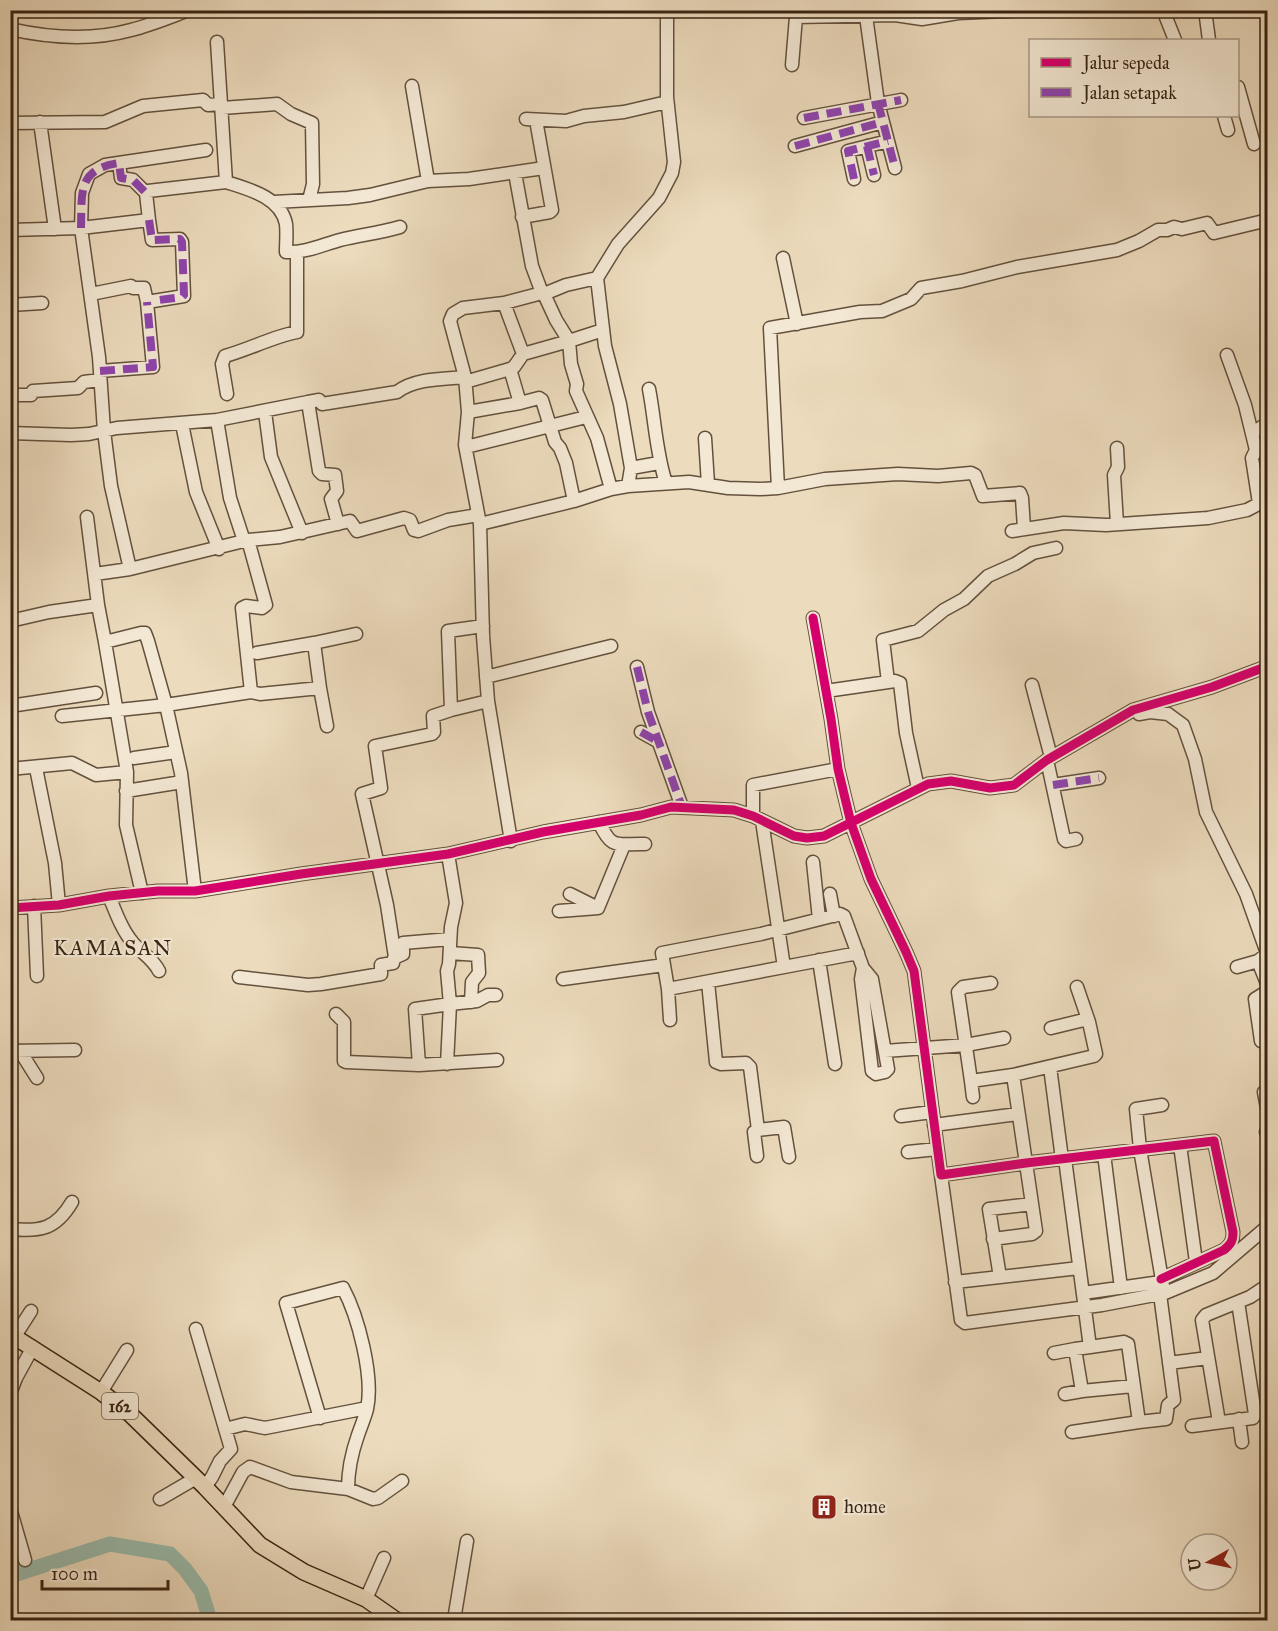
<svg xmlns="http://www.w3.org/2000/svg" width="1278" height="1631" font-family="'IM FELL Great Primer',serif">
<rect width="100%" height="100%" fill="#ecdbbd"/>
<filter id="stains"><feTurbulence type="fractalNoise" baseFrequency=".00333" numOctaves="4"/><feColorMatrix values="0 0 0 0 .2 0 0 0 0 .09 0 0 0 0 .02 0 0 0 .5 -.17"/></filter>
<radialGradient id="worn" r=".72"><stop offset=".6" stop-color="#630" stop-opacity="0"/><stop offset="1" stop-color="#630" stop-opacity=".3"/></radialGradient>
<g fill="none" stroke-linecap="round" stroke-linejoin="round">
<path stroke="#99bbac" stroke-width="15" d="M10,1576L110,1544L170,1554L185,1569L201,1591L210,1620"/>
<g stroke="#64513d" stroke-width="15">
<path id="minor" d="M796,10V17L895,15L922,19L958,13L1029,10
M1163,10L1175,40
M1205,10L1209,40
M866,16L878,103L895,168
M10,29C50,38 91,41 131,30C151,25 170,17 189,10
M792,65L796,17
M412,86L428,181
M1238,87L1254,144
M222,108L277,104L291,114L312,123L313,184L309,200
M1224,116L1228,130
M804,118L901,100
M526,119L566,121L584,116L624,112L667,102
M40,122L55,229
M10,123L105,122L143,106L203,100L208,105L221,104
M795,146L883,122
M867,146L874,175
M119,163L121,178L133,180L146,193
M515,173L532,266L542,293
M854,179L848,151L888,141
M226,182C248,189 281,197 286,224C287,233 286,243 286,252C305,253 322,245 340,240C360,235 380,233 400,227
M274,202L348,198L370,195L428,181L469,179L544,168
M522,217L550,212L552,210L536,120
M10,230L81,228L149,220L146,193L148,191L226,182L217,42
M783,258L797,324
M91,294L131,286L133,288H144L147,302L184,296L182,242L180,239L152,240L149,220
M544,294L566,285L597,278
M504,303L523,354
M10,305L42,303
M1227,355L1245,405L1256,450L1252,458L1259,503
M100,371L153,367L147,302
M465,382L510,369
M649,389C655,420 656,453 666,483
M227,394L222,364L225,356C250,349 272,337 297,332V253
M10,395H31L33,391L78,388L84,382L100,380
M265,412L271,457L302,533
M468,412L520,403
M217,420L230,498L244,541
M182,424L196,492L219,549
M10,433L71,435L89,434L117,428L217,420L308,402
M1252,433L1268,423
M705,438L708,484
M466,447L586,417
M631,468L620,404L605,346L597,278L618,244L659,198L672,173L674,162L667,97V10
M628,486L631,468L659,463
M778,488L770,328L860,312L882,311L911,299L921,288L962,281L1017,267L1117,250L1139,241L1158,230H1167L1174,227L1182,229L1207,223L1214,233L1268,220
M611,489L628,486L689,482L728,488L760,489L778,488L825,479L898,474L938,476L971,473L975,475L983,496L1020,493L1022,498L1024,528
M338,524L331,499L337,491L335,475L322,474L319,471L308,402L319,400L322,404L397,392C415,378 444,379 465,377
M480,524L465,445L468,412L465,377L450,321L453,314L463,308L504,303L542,293L544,294L556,320L569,341L603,330
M1117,524L1114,475L1118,467L1117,448
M1012,531L1064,523L1106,525L1208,518L1247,510L1268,499
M248,540L280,537L350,521L357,531L404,518L410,520L414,530L418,531L448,520L478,515
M95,574L130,569L111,486L104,431L99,357L81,228L82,193L89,174L105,165L206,150
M98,605L105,642L141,633H145L148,641L166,705L181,773L195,891
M813,618L831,719L838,769L851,823L871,879L906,952L914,971L941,1175L1026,1163L1214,1141L1233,1232C1233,1241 1231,1244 1224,1250L1161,1279
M10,621L49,612L98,605L87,517
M105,642L127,772L126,825L142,893
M257,653L314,643
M637,667L648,712L682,807
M486,677L611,646
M888,682L883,640L918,631L944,610L964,599L988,576L1015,564L1033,553L1056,548
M1032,685L1051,757
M320,688L314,643L356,634
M826,691L895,681L900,683L906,733L918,788
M251,692L260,694L320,688L327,726
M10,706L96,693
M451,710L488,701
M1139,714L1150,712L1168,714L1183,725L1195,759L1206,812L1246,894L1267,953
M62,716L166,705L251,692L242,608L246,606L262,608L266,605L248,540L130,569
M641,732L659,742
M134,758L176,752
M1047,760L1064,839L1066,841L1076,839
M36,768L55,863L59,905
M10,769L72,763L96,775L127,772
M1053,785L1099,778
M126,791L182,782
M753,816V785L838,769
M599,822C612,851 617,843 645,844
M511,841L488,701L483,636L480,524L574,501L611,489L597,438L576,391L577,384L571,364L569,341L523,354L514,367L510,369L520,403L539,398L542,400L555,442L560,448L566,463L574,501
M813,862L819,919
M570,894L596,907
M830,894L834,916
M109,896C116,913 122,930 133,943C142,953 153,959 159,971
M34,906L37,976
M10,908L59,905L109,896L158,891H195L301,874L448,854L543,832L641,815L671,807L734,810L753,816L794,836L807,838L824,836L928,784L951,781L990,788L1014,785L1047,760L1133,710L1212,687L1268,666
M559,911L598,908L624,845
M450,953L478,955L479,973L472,982L471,1002
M1268,953L1258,961L1268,986
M395,957L387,905L362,794L381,788L375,746L432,734L434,732L433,716L451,710L448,631L483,626
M819,960L835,1064
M664,965L662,953L761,934L840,914L844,916L863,968L861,979L872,1071L876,1074L885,1072L888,1069L872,979L863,968
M784,967L858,953
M1237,967L1258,961
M239,977L308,985L321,984L381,974V965L393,963L394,958L403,954V943L450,939
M563,979L664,965L668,989
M708,982L716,1062L721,1064L746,1063L750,1067L758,1130L754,1132L757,1156
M991,983L963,987L958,992L971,1081L1013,1075
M336,1014L344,1022V1061L346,1062L419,1065L497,1060
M670,1020L668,989L784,967L762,821
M1051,1028L1088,1019
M1261,1041L1255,999L1268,991
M10,1051L75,1050
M20,1051L37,1078
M885,1051L966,1045L1004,1038
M447,1064L450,1004L477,1001L488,995H496
M419,1065L415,1009L450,1004L447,971L449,964L451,927L456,903L448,854
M1050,1067L1062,1159
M971,1081L973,1097
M1264,1092L1268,1113
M1162,1105L1136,1109L1140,1149L1163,1286
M901,1116L932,1112
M934,1125L1018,1114
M758,1130L784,1127L789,1157
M1266,1132H1268
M1180,1145L1196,1262
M908,1152L937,1149
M1104,1154L1121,1288
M1065,1159L1090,1347L1075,1349L1082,1391L1065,1394
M941,1175L961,1320L965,1323L1102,1305L1165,1293L1213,1273L1268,1226
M10,1229C41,1232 56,1229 72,1202
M993,1239L1032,1234L1036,1231L1013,1075L1094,1056L1096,1054L1089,1022L1077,987
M1000,1277L1079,1268
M955,1282L1000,1277L989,1209L1032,1204
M1083,1293L1161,1282
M196,1329L231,1449L220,1461L212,1477L205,1487
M15,1336L31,1311
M1090,1347L1124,1342L1128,1344L1139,1422L1166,1419L1168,1405L1174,1400L1160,1294
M1054,1353L1075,1349
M1169,1363L1208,1358
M1082,1391L1133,1386
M101,1392L127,1350
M10,1394L16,1378L33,1347
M320,1418L286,1303L343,1288C358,1316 374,1376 367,1409C365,1417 361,1426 358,1435C352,1452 348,1471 348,1489
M1239,1419L1242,1442
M1219,1422L1202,1320L1206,1315L1250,1297L1268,1285
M1192,1426L1253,1418L1255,1414L1238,1302
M225,1429L245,1424L265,1428L367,1408
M1072,1432L1139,1422
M160,1499L196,1478
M224,1507L243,1472L250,1467L291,1482L348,1489L373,1499L378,1498L402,1481
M10,1508L25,1560
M366,1599L384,1558
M454,1620L467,1541"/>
</g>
<g stroke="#372312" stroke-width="18">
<path id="major" d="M10,1334L101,1392L130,1414L205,1487L260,1545L304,1572L366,1599L396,1620"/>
</g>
<use href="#minor" stroke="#f3e8d4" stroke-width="12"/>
<use href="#major" stroke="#ecdbbd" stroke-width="15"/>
<path stroke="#8e44ad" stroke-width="8" stroke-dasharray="15 8" stroke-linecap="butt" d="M1014,10V11
M958,13V10
M878,103L895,168
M804,118L901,100
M795,146L883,122
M867,146L874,175
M854,179L848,151L888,141
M149,220L152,240L180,239L182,242L184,295L182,297L159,300
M81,228C82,193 77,169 119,163L121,178L133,180L146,193
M100,371L153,367L147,302
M637,667L648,712L682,807
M641,732L659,742
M1053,785L1099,778"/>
<g stroke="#f3e8d4" stroke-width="13">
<path id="cycleway" d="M813,618L831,719L838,769L851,823L871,879L906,952L914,971L941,1175L1026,1163L1214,1141L1233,1232C1233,1241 1231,1244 1224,1250L1161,1279
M10,908L59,905L109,896L158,891H195L301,874L448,854L543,832L641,815L671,807L734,810L753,816L794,836L807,838L824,836L928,784L951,781L990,788L1014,785L1047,760L1133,710L1212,687L1268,666"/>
</g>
<use href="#cycleway" stroke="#d6006c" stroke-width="9"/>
</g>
<defs>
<g id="building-square" transform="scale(1.35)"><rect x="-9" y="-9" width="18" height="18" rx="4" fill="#8f2418" stroke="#f3e8d4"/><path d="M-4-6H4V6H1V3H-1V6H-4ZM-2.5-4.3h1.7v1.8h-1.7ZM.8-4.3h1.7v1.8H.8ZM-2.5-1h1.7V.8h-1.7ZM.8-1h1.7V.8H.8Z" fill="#fff"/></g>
</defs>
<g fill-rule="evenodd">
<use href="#building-square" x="824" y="1507"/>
</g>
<g text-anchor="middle" stroke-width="4.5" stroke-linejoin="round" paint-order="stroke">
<rect fill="#f3e8d4" stroke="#6f5e4c" stroke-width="1.5" x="102" y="1393" width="36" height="26" rx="4.5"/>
<g font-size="16" font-weight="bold" fill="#372312">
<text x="120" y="1412">162</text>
</g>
<g font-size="18" fill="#372312" stroke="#f3e8d4" text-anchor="start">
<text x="844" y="1513">home</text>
</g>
<g font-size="21" letter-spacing="1.5" fill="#372312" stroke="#f3e8d4">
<text x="113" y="955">KAMASAN</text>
</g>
</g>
<rect width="1278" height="1631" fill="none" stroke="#ecdbbd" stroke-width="36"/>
<rect x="12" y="12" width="1254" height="1607" fill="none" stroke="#372312" stroke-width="3"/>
<rect x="18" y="18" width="1242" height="1595" fill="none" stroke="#372312" stroke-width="1.5"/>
<rect x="1029" y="39" width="210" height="78" fill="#f3e8d4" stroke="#a89986" stroke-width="1.5"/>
<rect x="1041" y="58" width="30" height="9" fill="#d6006c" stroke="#a89986" stroke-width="1.5"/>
<text x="1083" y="69" font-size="18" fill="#372312">Jalur sepeda</text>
<rect x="1041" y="88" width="30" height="9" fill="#8e44ad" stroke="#a89986" stroke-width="1.5"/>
<text x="1083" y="99" font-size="18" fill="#372312">Jalan setapak</text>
<g transform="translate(1209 1562) rotate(261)"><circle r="28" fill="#f3e8d4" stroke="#a89986" stroke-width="1.5"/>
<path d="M0-4.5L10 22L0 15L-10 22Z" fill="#8f2418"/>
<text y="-9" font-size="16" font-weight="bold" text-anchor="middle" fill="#372312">U</text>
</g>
<path d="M42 1580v9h126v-9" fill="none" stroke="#372312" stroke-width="3"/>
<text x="51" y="1580" font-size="18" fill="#372312" stroke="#f3e8d4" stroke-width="4.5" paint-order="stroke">100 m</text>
<rect width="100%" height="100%" filter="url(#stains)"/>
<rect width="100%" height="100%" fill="url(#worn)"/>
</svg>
